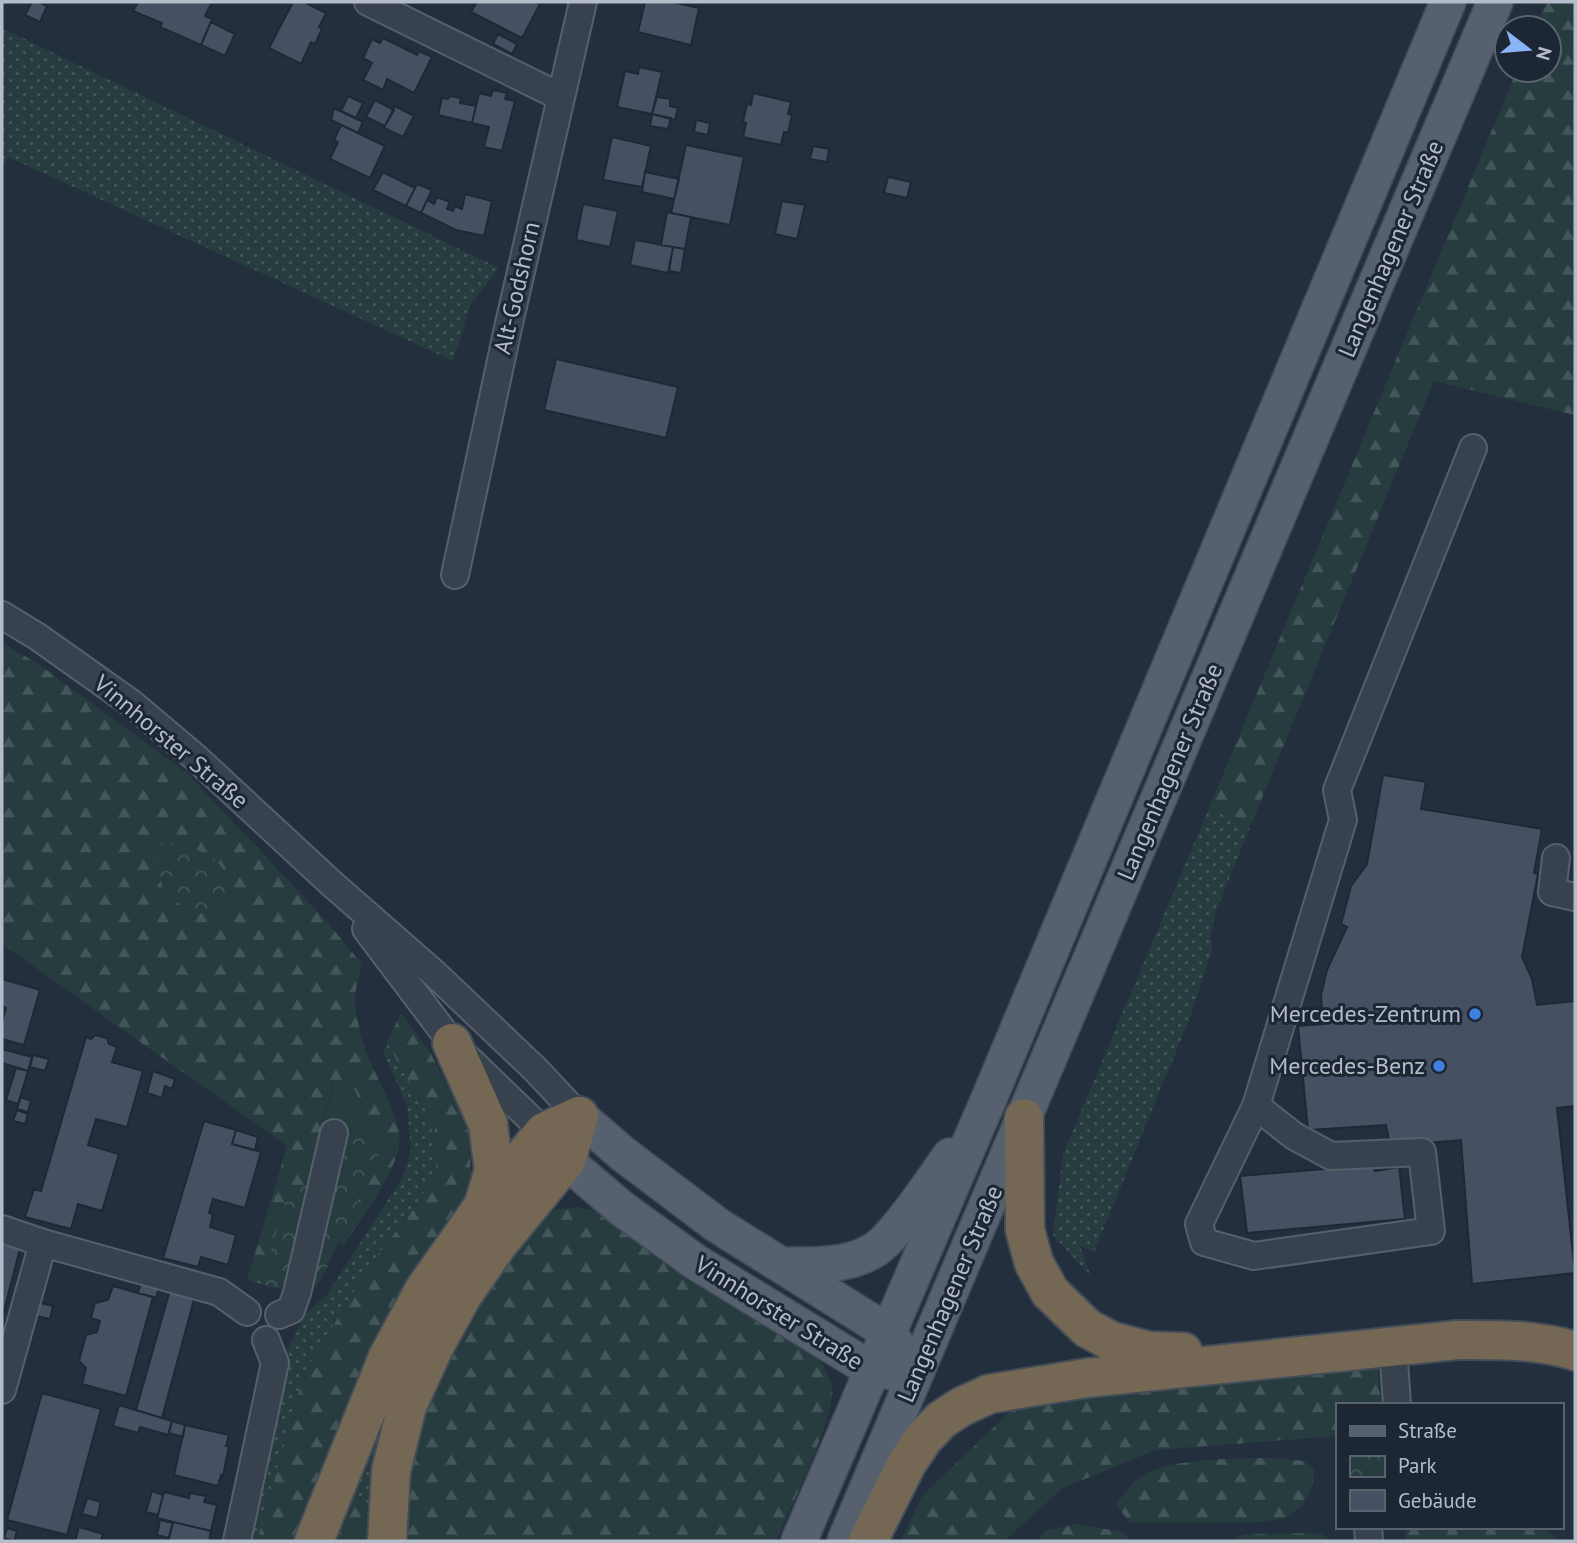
<svg xmlns="http://www.w3.org/2000/svg" width="1577" height="1543" font-family="'PT Sans',sans-serif">
<defs>
<pattern id="grass-dots" width="8" height="8" patternUnits="userSpaceOnUse" patternTransform="scale(1.75)"><rect width="8" height="8" fill="#263c3f"/><path d="M2 2h.1M6 6h.1" fill="none" stroke="#435659" stroke-width="1.8" stroke-linecap="round"/></pattern>
<pattern id="forest-firs" width="22" height="20" patternUnits="userSpaceOnUse" patternTransform="scale(1.75)"><rect width="22" height="20" fill="#263c3f"/><path d="M5 1l3.5 6h-7zM16 11l3.5 6h-7z" fill="#435659"/></pattern>
<pattern id="park-crowns" width="20" height="18" patternUnits="userSpaceOnUse" patternTransform="scale(1.75)"><rect width="20" height="18" fill="#263c3f"/><path d="M2 6a3 3 0 1 1 6 0M12 15a3 3 0 1 1 6 0" fill="none" stroke="#435659"/></pattern>
</defs>
<rect width="100%" height="100%" fill="#242f3e"/>
<path fill="url(#grass-dots)" d="M2,28L499,268L471,304L453,361L8,157L2,169Z
M1209,808L1250,827L1215,914L1211,936L1212,950L1191,1015L1094,1252L1080,1246L1091,1277L1053,1235L1063,1154Z
M387,1043L435,1126L436,1175L410,1213L370,1265L304,1374L257,1541H244L284,1357L304,1315L326,1296L389,1198L402,1178L411,1150L407,1106L383,1052Z
M405,1358L371,1504L347,1496Z"/>
<path fill="url(#forest-firs)" d="M1546,2H1575V415L1434,381L1250,827L1209,808L1517,70H1549V28H1535Z
M2,643L37,663L187,773L321,915L362,964C360,974 356,986 355,996C355,1016 362,1041 369,1059C379,1083 403,1121 399,1146C394,1176 361,1218 344,1245L338,1243L381,1151L376,1135L333,1082L309,1184L287,1197L261,1284L247,1280L287,1146L2,944Z
M401,1013L430,1052L468,1126L471,1173L458,1216L300,1541H257L304,1374L370,1265L410,1213L436,1175L435,1126L387,1043Z
M577,1207L598,1212L821,1361C824,1368 831,1378 832,1386C837,1414 789,1511 776,1541H406L408,1468L433,1385L469,1313L531,1226L554,1210Z
M1377,1359L1381,1405H1337V1436L1155,1450L1063,1488L1004,1541H901L922,1496L1017,1405Z
M1271,1458L1305,1461L1314,1470L1313,1484L1303,1505L1285,1518L1260,1522L1130,1523L1116,1504C1123,1496 1130,1485 1138,1479C1164,1457 1238,1459 1271,1458Z
M347,1496L371,1504L372,1541H328Z
M1077,1524L1122,1532L1132,1541H1036L1047,1530Z
M1405,1527H1540L1554,1536L1556,1541H1406Z
M1319,1533L1333,1541H1231L1244,1534Z"/>
<path fill="url(#park-crowns)" d="M163,843C197,846 224,856 234,892L219,915L190,912L164,891L153,856Z
M323,1125L376,1135L381,1151L322,1278L307,1297L261,1284L287,1196L309,1184Z"/>
<path fill="#263c3f" d="M334,1082L353,1086L376,1135L323,1125Z"/>
<path fill="#455162" stroke="#1f2835" stroke-width="2" d="M32,2H39L47,6L40,22L25,15Z
M138,2H212L205,16L212,19L201,45L160,27L162,23L133,11Z
M293,2H304L326,13L319,27L322,29L315,44L311,42L301,64L269,48Z
M477,2H534L540,4L522,38L471,12Z
M645,2H672L699,8L691,45L638,32Z
M211,22L235,34L225,56L201,45Z
M498,34L517,44L512,54L493,44Z
M383,38L417,55L419,51L432,57L414,93L387,79L383,90L363,80L372,63L363,58L372,39L380,43Z
M639,67L662,72L652,114L617,107L625,71L638,74Z
M493,90L507,93L505,99L515,101L502,151L484,147L489,127L472,123L479,93L491,96Z
M753,93L791,102L788,114L792,115L788,133L784,132L781,145L743,137L746,123L743,122L747,104L751,105Z
M348,96L363,103L356,118L341,111Z
M450,96L461,98L460,103L476,106L472,123L438,115L442,98L448,99Z
M657,97L670,99V106L678,108L675,120L652,114Z
M375,100L394,110L385,126L366,117Z
M395,106L414,116L403,137L384,128Z
M334,108L363,122L358,133L331,120Z
M652,114L671,118L668,129L650,126Z
M696,120L710,123L708,135L694,132Z
M341,125L385,146L370,178L330,159L338,142L334,140Z
M612,137L651,146L642,187L603,180Z
M686,145L744,157L730,225L671,213Z
M813,146L829,149L827,162L810,159Z
M383,172L415,188L406,206L373,190Z
M645,172L679,179L674,199L642,192Z
M888,177L911,182L907,198L884,193Z
M417,184L432,190L421,213L406,206Z
M465,194L492,201L484,236L456,230L421,213L427,200L434,204L437,197L450,202L447,209L453,211L455,206L462,209Z
M782,201L805,205L797,239L775,234Z
M583,204L618,211L610,247L576,240Z
M667,212L691,217L685,249L661,245Z
M635,240L673,247L668,273L630,265Z
M673,247L685,249L681,273L669,271Z
M556,359L678,387L666,438L544,410Z
M1383,775L1426,782L1421,809L1542,829L1534,873L1538,874L1522,957L1532,979L1537,1005L1575,1001V1106L1557,1108L1575,1273L1472,1284L1461,1140L1390,1146L1386,1125L1308,1130L1298,1026L1323,1024L1321,995L1327,970L1347,927L1341,924L1351,886L1367,864Z
M2,979L40,990L24,1045L2,1039V1022L6,1008L2,1006Z
M95,1035L107,1038L109,1044L117,1047L112,1062L143,1071L127,1127L96,1119L88,1145L119,1154L102,1211L78,1204L71,1229L25,1217L34,1189L41,1191L86,1037L91,1039Z
M2,1049L32,1057L28,1071L2,1063Z
M33,1055L49,1059L45,1071L30,1067Z
M16,1068L28,1071L18,1104L6,1100Z
M153,1071L175,1079L172,1089L165,1086L162,1098L147,1093Z
M21,1097L31,1101L28,1112L17,1109Z
M17,1110L28,1114L25,1124L13,1121Z
M204,1121L236,1130L232,1144L261,1152L245,1208L213,1199L209,1213L213,1214L210,1227L236,1235L228,1265L201,1257L198,1267L163,1258Z
M236,1130L258,1137L255,1150L232,1144Z
M1373,1165L1375,1171L1399,1167L1405,1219L1247,1233L1240,1176Z
M2,1244L20,1249L2,1318Z
M141,1282L159,1287L156,1298L138,1293Z
M113,1286L153,1297L126,1396L82,1384L86,1368L79,1361L86,1335L97,1332L100,1321L91,1318L95,1303L108,1300Z
M170,1290L195,1296L162,1418L136,1410Z
M40,1303L53,1306L50,1319L36,1316Z
M42,1393L101,1409L67,1535L7,1520Z
M119,1405L172,1421L168,1435L140,1427L138,1433L113,1426Z
M172,1421L185,1425L183,1437L169,1433Z
M185,1425L229,1435L226,1446H229L223,1476L221,1475L218,1486L174,1475Z
M152,1491L163,1495L158,1515L146,1512Z
M164,1492L189,1498L190,1493L206,1496L204,1502L217,1505L211,1531L157,1518Z
M87,1498L101,1502L97,1518L82,1514Z
M160,1520L173,1523L169,1538L157,1535Z
M173,1522L211,1531L209,1541H168Z
M79,1527L103,1534L101,1541H75Z
M7,1528L17,1531L14,1541L4,1538Z"/>
<g fill="none" stroke-linecap="round" stroke-linejoin="round">
<g stroke="#565f6c" stroke-width="30">
<path id="minor" d="M368,2L561,97
M455,575L508,328L583,2
M2,615L38,637L131,703L195,757L331,883L435,974L536,1070L579,1116
M1556,858L1552,892L1575,897
M366,929L452,1043L544,1132L554,1145
M1256,1106L1294,1136L1331,1156L1422,1152L1431,1231L1254,1256L1204,1242L1199,1224L1256,1106L1343,820L1337,790L1473,448
M2,1229L43,1243L219,1292L247,1312
M279,1315L291,1310L297,1293L334,1133
M1393,1347L1397,1405
M2,1390L43,1243
M1368,1527L1369,1541
M237,1541L275,1363L266,1340"/>
</g>
<g stroke="#414a57" stroke-width="38">
<path id="major" d="M579,1116L623,1154L717,1225L888,1332L901,1351
M566,1161L621,1208L694,1261L872,1370L895,1372
M781,1265C811,1265 844,1267 871,1252C894,1241 933,1179 950,1156
M799,1541L990,1096L1448,2
M845,1541L1495,2"/>
</g>
<g stroke="#434c59" stroke-width="42">
<path id="highway" d="M452,1043L488,1124L494,1170L484,1203
M1024,1118L1025,1230L1034,1263L1050,1292L1087,1328L1111,1341L1149,1351L1183,1352
M314,1541L388,1357L424,1290L484,1205L544,1132L579,1116
M387,1541L391,1471L407,1406L434,1347L462,1296L498,1244L566,1161L579,1116
M868,1541L907,1463L923,1439L941,1420L961,1407L989,1394L1087,1378L1457,1340C1498,1340 1536,1339 1575,1351"/>
</g>
<use href="#minor" stroke="#38414e" stroke-width="26"/>
<use href="#major" stroke="#56606e" stroke-width="35"/>
<use href="#highway" stroke="#746855" stroke-width="38"/>
</g>
<g fill="#3f7fe0" stroke="#1d2633" stroke-width="2.5">
<circle cx="1475" cy="1014" r="7"/>
<circle cx="1439" cy="1066" r="7"/>
</g>
<g text-anchor="middle" stroke-width="6" stroke-linejoin="round" paint-order="stroke">
<g font-size="24" fill="#b4bcc9" stroke="#1d2633">
<text transform="translate(1391 249) rotate(-67)" y="8">Langenhagener Straße</text>
<text transform="translate(517 288) rotate(-77)" y="8">Alt-Godshorn</text>
<text transform="translate(171 742) rotate(40)" y="8">Vinnhorster Straße</text>
<text transform="translate(1170 772) rotate(-67)" y="8">Langenhagener Straße</text>
<text transform="translate(950 1294) rotate(-67)" y="8">Langenhagener Straße</text>
<text transform="translate(779 1313) rotate(32)" y="8">Vinnhorster Straße</text>
</g>
<g font-size="24" fill="#b4bcc9" stroke="#1d2633" text-anchor="end">
<text x="1461" y="1022">Mercedes-Zentrum</text>
<text x="1425" y="1074">Mercedes-Benz</text>
</g>
</g>
<rect width="1577" height="1543" fill="none" stroke="#b4bcc9" stroke-width="7"/>
<rect x="1336" y="1403" width="228" height="126" fill="#1d2633" stroke="#59626f" stroke-width="2"/>
<rect x="1350" y="1426" width="35" height="10" fill="#56606e" stroke="#59626f" stroke-width="2"/>
<text x="1398" y="1438" font-size="21" fill="#b4bcc9">Straße</text>
<rect x="1350" y="1456" width="35" height="21" fill="url(#park-crowns)" stroke="#59626f" stroke-width="2"/>
<text x="1398" y="1473" font-size="21" fill="#b4bcc9">Park</text>
<rect x="1350" y="1490" width="35" height="21" fill="#455162" stroke="#59626f" stroke-width="2"/>
<text x="1398" y="1508" font-size="21" fill="#b4bcc9">Gebäude</text>
<g transform="translate(1528 49) rotate(106)"><circle r="33" fill="#1d2633" stroke="#59626f" stroke-width="2"/>
<path d="M0-5L12 26L0 18L-12 26Z" fill="#8ab4f8"/>
<text y="-10" font-size="19" font-weight="bold" text-anchor="middle" fill="#b4bcc9">N</text>
</g>
</svg>
